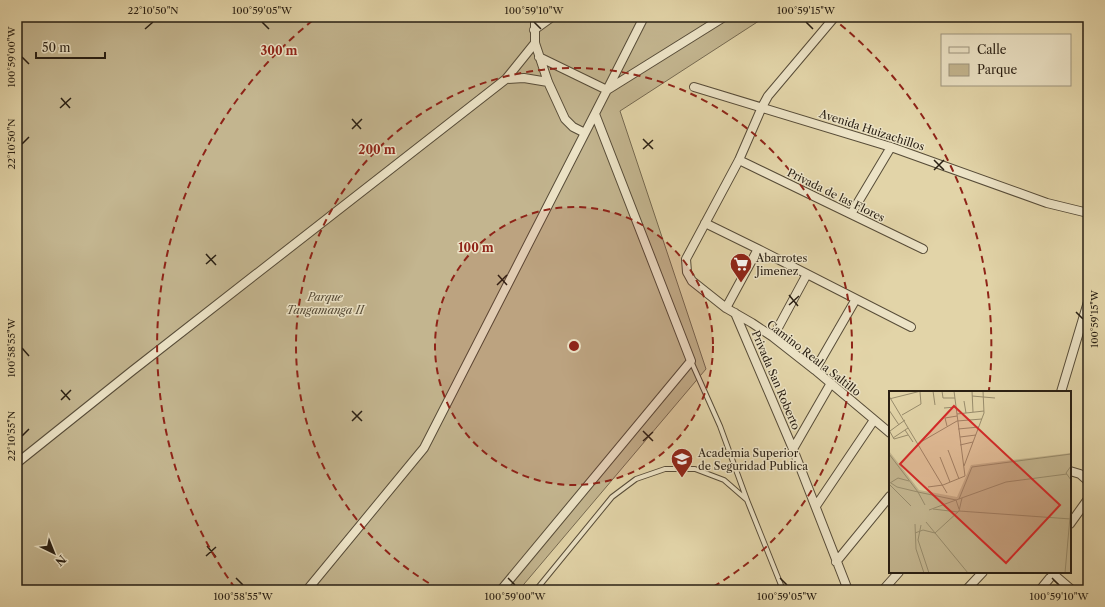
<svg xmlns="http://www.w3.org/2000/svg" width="1105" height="607" font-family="'Libre Caslon Text',serif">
<rect width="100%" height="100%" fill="#e2d4a8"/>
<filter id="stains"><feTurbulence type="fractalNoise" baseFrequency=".005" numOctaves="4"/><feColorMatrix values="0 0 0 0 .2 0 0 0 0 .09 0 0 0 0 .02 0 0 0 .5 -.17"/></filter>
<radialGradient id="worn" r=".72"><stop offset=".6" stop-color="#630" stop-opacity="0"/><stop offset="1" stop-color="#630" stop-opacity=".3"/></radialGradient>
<path fill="#c3b58f" stroke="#766a51" d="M17,17H765L620,111L706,369L519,590H17Z"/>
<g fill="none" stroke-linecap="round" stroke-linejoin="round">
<g stroke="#574c38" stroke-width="6">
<path id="service" d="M691,361L720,426L747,500L783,590
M536,590L612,497L636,479L665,469H695L724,480L747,500"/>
</g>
<g stroke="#574c38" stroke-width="10">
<path id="minor" d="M535,17V43L548,82L565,119L573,127L585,133
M833,19L768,96L762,107L739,160L686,259L687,272L692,281L726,308L752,323L773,337L815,370L890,433
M534,30L552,17
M539,57L607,90L644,17
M506,79L524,78L548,82
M694,87L891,147L1047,203L1088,213
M739,160L923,249
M851,214L891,147
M705,223L758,249L911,327
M726,308L758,249
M735,313L793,449L848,590
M773,337L807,274
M815,370L856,299
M1061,392L1088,302
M793,449L831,383
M17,463L132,371L506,79L535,43
M1070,471L1080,474L1088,481
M816,506L874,420
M1070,524L1088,499
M836,562L890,496
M1051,572L1072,590
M307,590L424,448L607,90L724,17
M501,590L691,361L595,114
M883,590L899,572
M966,590L983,572
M1040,590L1053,574"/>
</g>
<use href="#service" stroke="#ece3c6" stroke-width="4"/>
<use href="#minor" stroke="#ece3c6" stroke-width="8"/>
</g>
<path fill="none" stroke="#291f13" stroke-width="1.5" d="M262,22L269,29M534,22L541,29M806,22L813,29M145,29L153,22M22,57L29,64M61,98L70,108M60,108L71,98M352,119L361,129M352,129L362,119M643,139L653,149M22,144L29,137M643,149L653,140M934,160L944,170M934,170L944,160M206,254L216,265M206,264L216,255M498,275L507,285M497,285L507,275M789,295L798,306M789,305L799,296M1076,312L1083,319M22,348L29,356M61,390L70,400M61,400L71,390M352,411L362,421M352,421L362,411M643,431L653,441M22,436L29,429M643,441L653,432M207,546L216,557M206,556L216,547M236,578L243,585M508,578L515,585M780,578L787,585M1052,578L1059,585"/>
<circle cx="574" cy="346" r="139" fill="#8f2418" fill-opacity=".12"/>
<g fill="none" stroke="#8f2418" stroke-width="2" stroke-dasharray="7 5">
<circle cx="574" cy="346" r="139"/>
<path d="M439 589A278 278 0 1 1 709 589"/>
<path d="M235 588A417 417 0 0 1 317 17M831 17A417 417 0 0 1 989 390"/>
</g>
<defs>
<g id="supermarket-pin" transform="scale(1.15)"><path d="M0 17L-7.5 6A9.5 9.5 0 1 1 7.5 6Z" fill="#8f2418" stroke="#ece3c6"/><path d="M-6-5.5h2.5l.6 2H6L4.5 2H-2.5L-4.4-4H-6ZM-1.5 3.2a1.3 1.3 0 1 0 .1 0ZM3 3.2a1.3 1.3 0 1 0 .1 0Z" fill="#fff"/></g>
<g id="university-pin" transform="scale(1.15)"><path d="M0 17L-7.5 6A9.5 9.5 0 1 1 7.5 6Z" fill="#8f2418" stroke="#ece3c6"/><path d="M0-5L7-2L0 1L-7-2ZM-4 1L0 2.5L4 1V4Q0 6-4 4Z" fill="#fff"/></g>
</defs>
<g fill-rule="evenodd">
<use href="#supermarket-pin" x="741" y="264"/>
<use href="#university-pin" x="682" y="459"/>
</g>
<g text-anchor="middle" stroke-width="3" stroke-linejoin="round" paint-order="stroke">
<g font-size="11" fill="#291f13" stroke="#ece3c6">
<text transform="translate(872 130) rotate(18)" y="4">Avenida Huizachillos</text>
<text transform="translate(836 195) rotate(26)" y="4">Privada de las Flores</text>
<text transform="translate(814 358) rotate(38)" y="4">Camino Real a Saltillo</text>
<text transform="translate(776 380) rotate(67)" y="4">Privada San Roberto</text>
</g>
<g font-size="11" fill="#291f13" stroke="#ece3c6" text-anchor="start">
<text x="756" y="262">Abarrotes<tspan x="756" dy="13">Jimenez</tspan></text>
<text x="698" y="457">Academia Superior<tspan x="698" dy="13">de Seguridad Publica</tspan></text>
</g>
<g font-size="11" font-style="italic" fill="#574c38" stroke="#ece3c6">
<text x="325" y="301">Parque<tspan x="325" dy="13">Tangamanga II</tspan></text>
</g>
</g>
<g transform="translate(889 391)">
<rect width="182" height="182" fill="#e2d4a8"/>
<path d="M0,60L30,99L68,106L82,74L182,62V182H0Z" fill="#c3b58f"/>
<path fill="none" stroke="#988c6c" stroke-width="1" d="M44,0L46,14M53,0L54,7H66M83,0L84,21M0,5L58,102M83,5L106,7M0,8L32,0M75,10L77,22M55,17L67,16M0,19L10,34M68,23L95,20M13,24L32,13L31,1M58,35L56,27L68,25M69,38L90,36M0,39L5,48L19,44M16,39L24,51M1,40L16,29M71,46L87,44M4,47L19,37M30,52L68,30L93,28M71,54L84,51M59,59L70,88M0,63L29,101L67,109L117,91L178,83M51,66L61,91M75,75L95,22L94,0M182,75L177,82L182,89M1,92L9,87L20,90M2,92L8,96L29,101L36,114M0,93L22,115M39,96L54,94L76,85L65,0M70,108L83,76L182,63M44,118L69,121M40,119L67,109L70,118M70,120L182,128M37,131L79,182M26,133L27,158L35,182M32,134L29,149L40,182M26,142L34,139L46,142L70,120L73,107M176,182L182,115"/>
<path fill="#d62828" fill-opacity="0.15" stroke="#d62828" stroke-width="2" d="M65,15L171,114L117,172L11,73Z"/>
<rect width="182" height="182" fill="none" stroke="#291f13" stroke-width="2"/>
</g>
<circle cx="574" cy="346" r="6" fill="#8f2418" stroke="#ece3c6" stroke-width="2"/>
<g font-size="12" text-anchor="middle" font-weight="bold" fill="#8f2418" stroke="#ece3c6" stroke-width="3" stroke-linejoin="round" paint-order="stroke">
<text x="279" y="55">300 m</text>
<text x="377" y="154">200 m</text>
<text x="476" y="252">100 m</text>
</g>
<rect width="1105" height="607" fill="none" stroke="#e2d4a8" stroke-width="44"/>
<rect x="941" y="34" width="130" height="52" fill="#ece3c6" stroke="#9e957e"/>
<rect x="949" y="47" width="20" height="6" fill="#ece3c6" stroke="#9e957e"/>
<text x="977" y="54" font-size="12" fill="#291f13">Calle</text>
<rect x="949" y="64" width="20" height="12" fill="#c3b58f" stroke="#9e957e"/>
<text x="977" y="74" font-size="12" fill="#291f13">Parque</text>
<g transform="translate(54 553) rotate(137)" stroke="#ece3c6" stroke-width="3" paint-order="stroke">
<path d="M0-3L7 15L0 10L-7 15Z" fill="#291f13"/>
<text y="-6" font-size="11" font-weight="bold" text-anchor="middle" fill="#291f13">N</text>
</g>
<path d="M36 52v6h69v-6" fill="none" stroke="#291f13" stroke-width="2"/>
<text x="42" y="52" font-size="12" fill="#291f13" stroke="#ece3c6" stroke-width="3" paint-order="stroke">50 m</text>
<rect x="22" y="22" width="1061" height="563" fill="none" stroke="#291f13" stroke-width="1.5"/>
<g font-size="10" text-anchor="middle" fill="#291f13">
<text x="153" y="14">22°10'50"N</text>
<text x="262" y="14">100°59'05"W</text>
<text x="534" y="14">100°59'10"W</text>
<text x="806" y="14">100°59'15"W</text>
<text transform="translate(11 57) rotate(-90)" y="4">100°59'00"W</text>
<text transform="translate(11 144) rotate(-90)" y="4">22°10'50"N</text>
<text transform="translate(1094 319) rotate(-90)" y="4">100°59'15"W</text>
<text transform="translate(11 348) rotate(-90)" y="4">100°58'55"W</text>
<text transform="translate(11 436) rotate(-90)" y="4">22°10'55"N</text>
<text x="243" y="600">100°58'55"W</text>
<text x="515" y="600">100°59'00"W</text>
<text x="787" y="600">100°59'05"W</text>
<text x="1059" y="600">100°59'10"W</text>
</g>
<rect width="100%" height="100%" filter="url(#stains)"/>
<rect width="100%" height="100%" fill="url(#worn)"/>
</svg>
